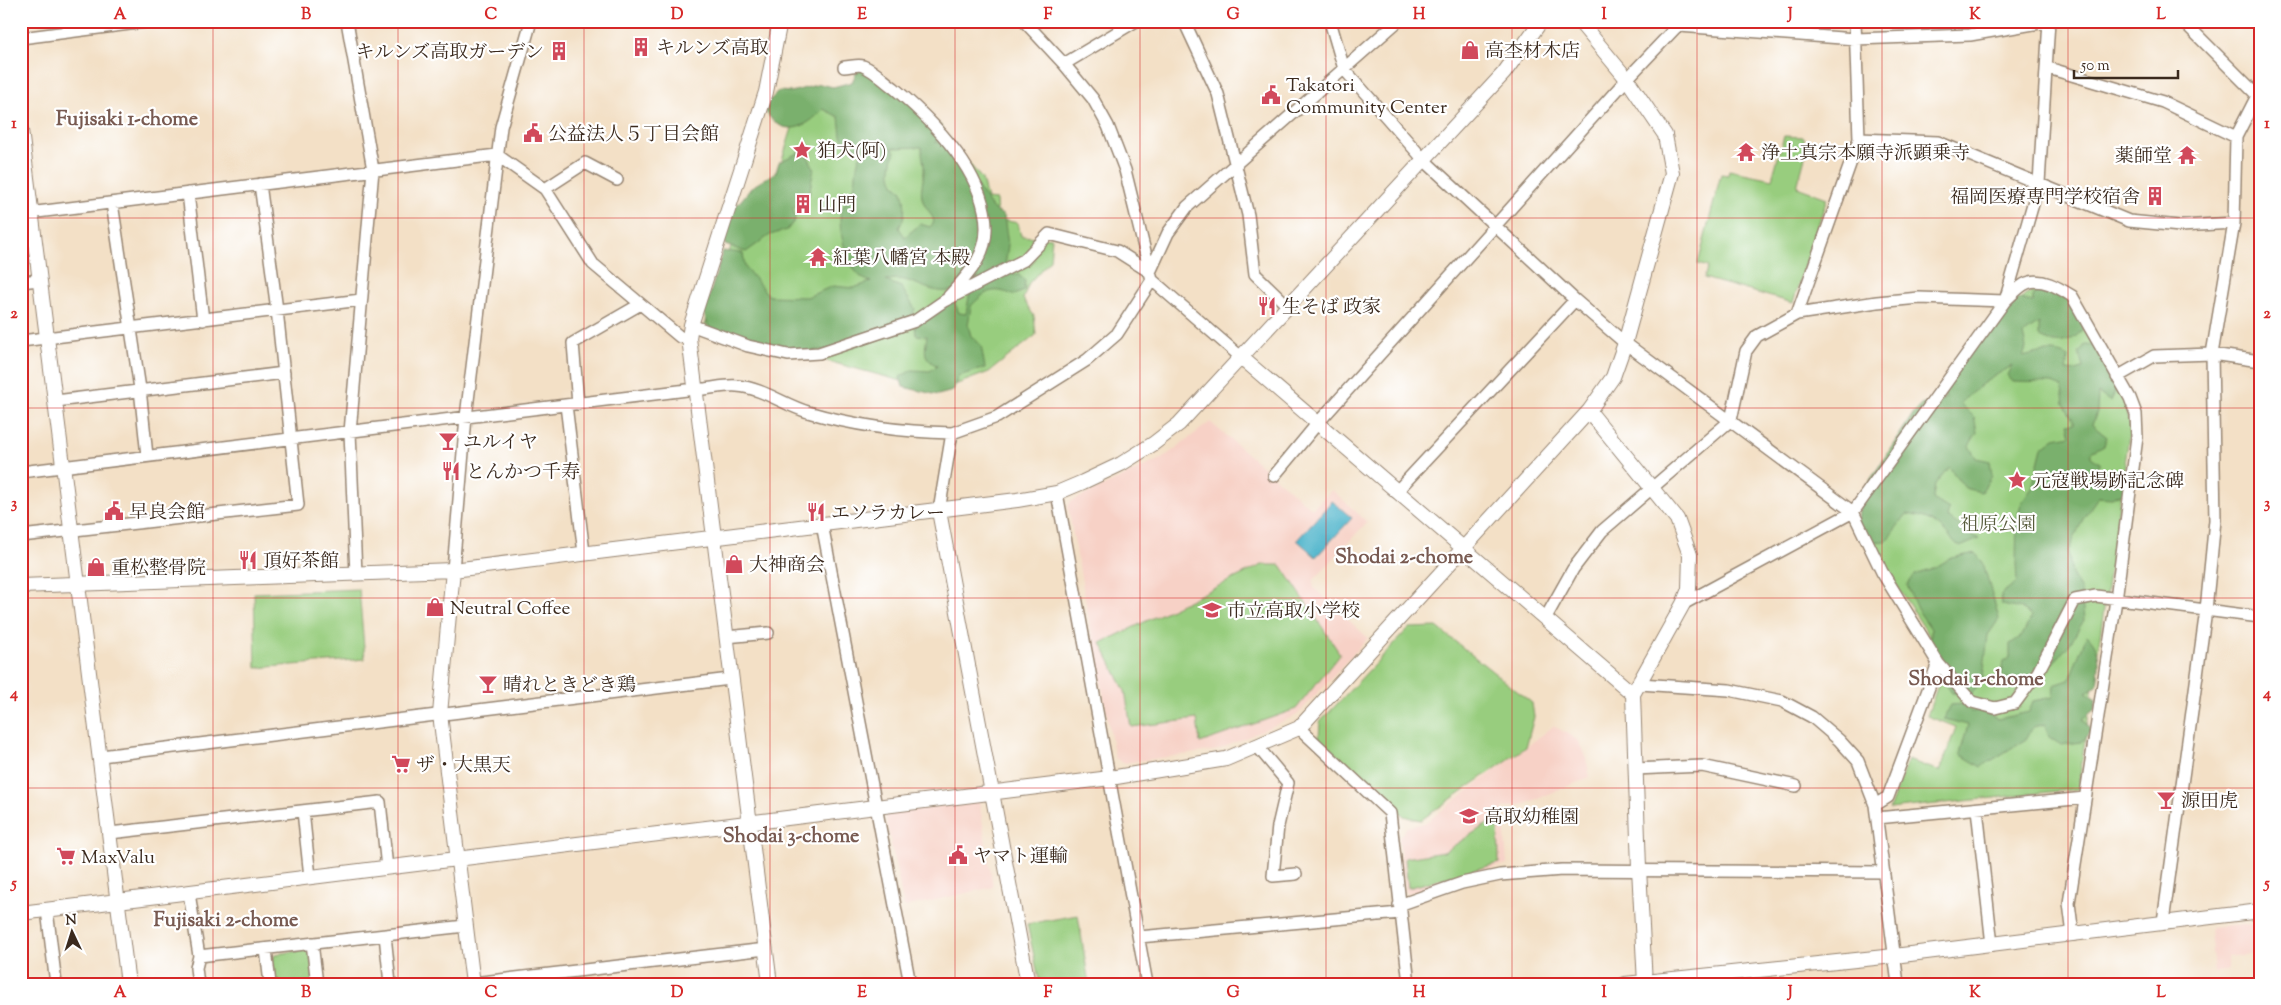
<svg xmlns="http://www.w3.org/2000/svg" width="2281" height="1005" font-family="'Sorts Mill Goudy','Noto Serif JP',serif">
<rect width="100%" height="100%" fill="#fff"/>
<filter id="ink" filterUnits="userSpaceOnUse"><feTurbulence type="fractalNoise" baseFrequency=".02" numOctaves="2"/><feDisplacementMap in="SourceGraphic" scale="10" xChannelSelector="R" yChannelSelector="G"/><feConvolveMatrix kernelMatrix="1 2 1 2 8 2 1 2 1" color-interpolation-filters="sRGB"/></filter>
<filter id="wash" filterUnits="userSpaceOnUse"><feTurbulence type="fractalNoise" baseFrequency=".0096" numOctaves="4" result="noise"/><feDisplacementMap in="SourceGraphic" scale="20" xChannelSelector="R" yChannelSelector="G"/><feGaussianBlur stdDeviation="1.12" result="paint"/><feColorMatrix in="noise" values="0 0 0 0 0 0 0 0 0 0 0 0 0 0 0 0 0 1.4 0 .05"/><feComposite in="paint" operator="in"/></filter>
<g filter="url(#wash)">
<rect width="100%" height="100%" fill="#f3e0c6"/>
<path fill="#f7d1c6" d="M1210,422L1312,509L1332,490L1367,522L1313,581L1314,588L1368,638L1297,715L1218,750L1123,763L1115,758L1068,507L1070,502L1163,458Z
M1554,726L1579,741L1585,754L1590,777L1525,804L1503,808L1507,864L1409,893L1405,892L1399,838L1407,827L1425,823Z
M979,800L993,887L904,907L885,814Z
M2255,924L2251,954L2227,957V971L2214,972L2210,928Z"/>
<path fill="#98cd7e" stroke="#6a7c4e" d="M802,96L941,130L982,179L987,199L996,200L997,219L1018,223L1021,236L1052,238L1050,260L1029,283L1023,299L1034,316L1036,335L989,372L939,391L704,328L750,189L778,173Z
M1784,136L1804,137L1805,157L1797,187L1827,198L1793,303L1704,278L1708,267L1698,264L1721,174L1728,175L1729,170L1772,179Z
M2034,291L2067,302L2123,397L2130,429L2078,789L1889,809L1908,760L1940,771L1956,727L1927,716L1946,662L1890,575L1860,515L2010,303Z
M1262,565H1281L1340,654L1296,709L1200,743L1197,719L1131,727L1125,691L1101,643Z
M359,589L365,659L256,668L254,593Z
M1437,627L1532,703L1534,717L1526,747L1421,820L1404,816L1319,738L1320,722L1409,628Z
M1498,817L1499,863L1408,888L1405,858L1444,852Z
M1078,915L1089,984H1040L1027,924Z
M305,950L310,954L314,984H275L272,961L275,954Z"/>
<path fill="#7ab06d" stroke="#5a6d46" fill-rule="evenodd" d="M858,69H863L943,127L941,137L935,142L949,145L992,208L1004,216L1008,245L1004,274L1019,275L1025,281L1024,291L1014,295C992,287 987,290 971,306L968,325L971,336L981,345L985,368L958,376L953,391L938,395L903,387L900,377L912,370L930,371L937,366C922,357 925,351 927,336L916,335L915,326L932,313L954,301L959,313L966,314L970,291C958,287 950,293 938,291C919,288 905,274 886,281L901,287L915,309L905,331L848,348L781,353L709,327L704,314L723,251L743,253L745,267L769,296L807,297L833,286L853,288L871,282C868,281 863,279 861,277C847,266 837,228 841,211C844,203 852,197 854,187C858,172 854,160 866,148L846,146L841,136L839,117L823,109C806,129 783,138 766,112L768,102L779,91L791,92L820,84L833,87L852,82ZM922,147C921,155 925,163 924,170C924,181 919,190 923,201C926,209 932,213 934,222L930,227L920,224L905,237L899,228C906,215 906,205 902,191C887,182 890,166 895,151L891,148Z
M802,151L806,153L814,168L809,195L793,208L795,220L787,230L770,235L746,252L725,245L723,226L728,210L738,204L752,187L776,172L779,162Z
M2038,289C2072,295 2069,296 2084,326C2074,345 2055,346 2039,336V323L2023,334L2026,348L2023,357C2039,353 2053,348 2068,357L2066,370L2076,371L2083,368L2079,353L2085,345L2096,346L2110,370L2107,377L2118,383L2111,402L2098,393L2097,412L2092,425L2107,437L2104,445L2091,452V457L2100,463L2095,472L2100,474L2118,470L2128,478L2126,491L2112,498L2098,497L2084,517L2068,552L2072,574L2081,590L2084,620L2069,645L2054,662L2024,680H2012L2001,675L2003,662L2010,658V644L2022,636L2032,616L2022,609L2002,605L2001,594L2017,582L2016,564L2017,518L2022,502L2032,488L2042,448L2055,438L2071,435L2068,424L2075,423L2064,404L2062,387L2052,383L2013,382L2007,375L2012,365L1982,384L1960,403L1974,417L1977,432L1969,446L1976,458L1990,461L1992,476L1981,492L1965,488L1949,467L1935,484L1933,499L1949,509L1947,517L1979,539L1960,547C1939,528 1939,519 1907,514L1886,541L1870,542L1857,528L1861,494L1915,411L1922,404L1936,403L1946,398L1944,394L1947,376L2015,298L2033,302V296Z
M1976,553L1984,566L1999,619L1988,635L1983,677L1971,695L1952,693L1931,663V629L1917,609L1907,585L1915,575L1931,570L1951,558Z
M2087,635C2103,651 2099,666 2097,686L2086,692L2096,699L2095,709L2083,719L2091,731L2081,742L2061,745L2049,737L2045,724L2033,727L2026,739L1981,767L1960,754L1968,725L1944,719L1950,705L1964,704L1971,712L1980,710L1998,719L2029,712L2033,701L2053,697L2054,685L2069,680Z"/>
<path fill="#4cb3ca" stroke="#446e74" d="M1332,501L1352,518L1316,557L1297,540Z"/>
</g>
<g filter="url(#ink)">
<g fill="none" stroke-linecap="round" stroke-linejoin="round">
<g stroke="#978572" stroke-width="14">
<path id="minor" d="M347,21L373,170L350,432L356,574
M1024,21L1064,64
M1136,21L1064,64L1093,99L1108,126L1125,170L1152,280L1242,358
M1184,21L1218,94L1248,215L1255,274L1289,307
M1330,21L1344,69L1424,160L1575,300L1625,343L1853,512L1882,572L1938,663L1888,797L1875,805
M1855,21L1859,139L1938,142L2129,221L2180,226L2234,223
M2183,21L2260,98
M1679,26L1855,39L1970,35L2051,21
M21,38L153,21
M844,67C850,67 858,64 863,66C874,70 884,81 894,88C933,121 985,173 986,227C987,256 967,276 949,296
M2048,68L2163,102L2236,137
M545,189L585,163L617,180
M188,193L203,320
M112,203L140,389L147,456
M21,214L497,155L545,189L593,264L680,337L689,338
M21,282L39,280
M1797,314L1859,139
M691,325L748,346L788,355L819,353L915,321L944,301L1024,260L1049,234L1117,251L1150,272L1168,233L1187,207L1398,21
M21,341L361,300
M2117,377L2154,356L2212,354L2260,361
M703,389C714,388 726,385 737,386C763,388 784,405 808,412C855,426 904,432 952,433L939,511
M56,401L284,373
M578,404L573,343L639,305
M566,405L584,553
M952,433L997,417L1087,360L1117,334L1152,280
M21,472L687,390
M1274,476L1317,424L1627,79L1682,21
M1396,492L1575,300
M1057,493L1147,984
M822,524L910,984
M21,536L298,505L277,310L260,184
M453,570L466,417L501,127L531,21
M1683,604L1853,512L2005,301L2039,183L2049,21
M1545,619L1573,569L1602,531L1731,420L1746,351L1757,336L1797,314L1877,302L1919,298L2005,301C2011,296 2019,286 2027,283C2042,277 2059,288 2072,296L2130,398L2136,414L2137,437L2116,600L2069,903L2073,935
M726,637L768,633
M1938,663L1972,702L1995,708L2015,703L2038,672L2075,600L2096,596L2260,617
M1640,684L1729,690L1782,701L1812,717L1839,740L1858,761L1875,805L1898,984
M1299,728L1390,813L1409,984
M1257,746L1288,783L1278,826L1273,876L1296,874
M101,756L730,679
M1635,769L1702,766L1796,786
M1977,809L1992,945
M303,811L310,877
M1877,818L2085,798
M110,833L380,802L387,868
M189,893L199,956L196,968L198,984
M1399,905L1462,883L1500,875L1562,870L1884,872
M47,910L56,984
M2163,922L2206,610L2215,520L2212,354L2234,223L2236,137L2260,90
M385,935L390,984
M1139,937L1400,913
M312,943L317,984
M266,949L270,984
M199,956L465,926
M473,983L766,949"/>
</g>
<g stroke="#978572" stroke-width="16">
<path id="tertiary" d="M21,130L128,984
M1242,358L1633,694
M1589,411L1677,519L1690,555L1689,589L1683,604L1633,694L1639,868L1645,984
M939,511L1028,984
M453,570L440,714L473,984
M21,586L453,570L1017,500L1057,493L1083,482L1121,464L1153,444L1179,424L1504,73L1541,21
M21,913L1110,778L1226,759L1299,728L1589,411L1613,377L1625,343L1672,173L1665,135L1627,79L1579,21
M770,984L689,338L691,325L766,92L780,21
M1625,984L1894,956L2260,911"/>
</g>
<use href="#minor" stroke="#fff" stroke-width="11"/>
<use href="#tertiary" stroke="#fff" stroke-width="14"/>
</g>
</g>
<path fill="none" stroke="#d62828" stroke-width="1" stroke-opacity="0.55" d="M213,21V984M398,21V984M584,21V984M770,21V984M955,21V984M1140,21V984M1326,21V984M1512,21V984M1697,21V984M1882,21V984M2068,21V984M21,218H2260M21,408H2260M21,598H2260M21,788H2260"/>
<defs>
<g id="building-bare" transform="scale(1.5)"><path d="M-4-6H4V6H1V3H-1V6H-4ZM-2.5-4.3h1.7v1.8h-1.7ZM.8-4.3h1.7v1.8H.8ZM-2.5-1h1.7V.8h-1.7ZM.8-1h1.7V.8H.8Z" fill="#d1495b" stroke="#fff" stroke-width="2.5" paint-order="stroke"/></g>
<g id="shop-bare" transform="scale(1.5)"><path d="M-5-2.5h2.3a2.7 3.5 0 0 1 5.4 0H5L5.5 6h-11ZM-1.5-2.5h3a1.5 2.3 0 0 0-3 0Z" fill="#d1495b" stroke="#fff" stroke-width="2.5" paint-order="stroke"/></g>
<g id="civic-bare" transform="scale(1.5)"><path d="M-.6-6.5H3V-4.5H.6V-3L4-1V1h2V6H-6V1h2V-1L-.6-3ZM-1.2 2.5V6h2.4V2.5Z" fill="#d1495b" stroke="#fff" stroke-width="2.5" paint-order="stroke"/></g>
<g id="sight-bare" transform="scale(1.5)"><path d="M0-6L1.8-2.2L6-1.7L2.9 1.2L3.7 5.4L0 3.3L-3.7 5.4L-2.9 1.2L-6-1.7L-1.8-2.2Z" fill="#d1495b" stroke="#fff" stroke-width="2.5" paint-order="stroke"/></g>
<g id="temple-bare" transform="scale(1.5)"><path d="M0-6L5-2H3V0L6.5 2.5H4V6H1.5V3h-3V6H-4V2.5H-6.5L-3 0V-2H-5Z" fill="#d1495b" stroke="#fff" stroke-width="2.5" paint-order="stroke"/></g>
<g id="restaurant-bare" transform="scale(1.5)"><path d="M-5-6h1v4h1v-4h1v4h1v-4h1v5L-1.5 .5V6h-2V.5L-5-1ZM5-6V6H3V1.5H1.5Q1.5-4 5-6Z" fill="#d1495b" stroke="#fff" stroke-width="2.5" paint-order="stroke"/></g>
<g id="bar-bare" transform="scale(1.5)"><path d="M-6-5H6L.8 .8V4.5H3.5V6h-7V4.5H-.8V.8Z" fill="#d1495b" stroke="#fff" stroke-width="2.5" paint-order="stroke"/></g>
<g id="school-bare" transform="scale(1.5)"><path d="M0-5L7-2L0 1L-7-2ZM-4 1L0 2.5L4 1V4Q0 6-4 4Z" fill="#d1495b" stroke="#fff" stroke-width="2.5" paint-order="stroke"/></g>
<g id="supermarket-bare" transform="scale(1.5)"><path d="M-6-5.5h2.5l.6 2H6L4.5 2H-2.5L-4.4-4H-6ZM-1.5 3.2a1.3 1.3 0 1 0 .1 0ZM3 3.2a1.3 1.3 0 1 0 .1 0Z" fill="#d1495b" stroke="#fff" stroke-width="2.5" paint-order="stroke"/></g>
</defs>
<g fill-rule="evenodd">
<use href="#building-bare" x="641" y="47"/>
<use href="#shop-bare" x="1470" y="50"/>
<use href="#building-bare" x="559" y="51"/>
<use href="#civic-bare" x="1271" y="95"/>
<use href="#civic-bare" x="533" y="133"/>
<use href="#sight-bare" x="802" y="150"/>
<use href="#temple-bare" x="1746" y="152"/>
<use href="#temple-bare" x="2187" y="155"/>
<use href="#building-bare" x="2155" y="196"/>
<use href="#building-bare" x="803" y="204"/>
<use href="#temple-bare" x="818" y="257"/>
<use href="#restaurant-bare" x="1267" y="306"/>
<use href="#bar-bare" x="448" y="441"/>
<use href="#restaurant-bare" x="451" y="471"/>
<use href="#sight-bare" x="2017" y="480"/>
<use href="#civic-bare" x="114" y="511"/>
<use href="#restaurant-bare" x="816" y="512"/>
<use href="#restaurant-bare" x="248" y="560"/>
<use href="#shop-bare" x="734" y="564"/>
<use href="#shop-bare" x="96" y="567"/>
<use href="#shop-bare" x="435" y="607"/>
<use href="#school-bare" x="1212" y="610"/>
<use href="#bar-bare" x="488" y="684"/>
<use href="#supermarket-bare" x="401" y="764"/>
<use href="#bar-bare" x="2166" y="800"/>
<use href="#school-bare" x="1469" y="816"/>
<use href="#civic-bare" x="958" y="855"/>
<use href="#supermarket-bare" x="66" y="856"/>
</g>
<g text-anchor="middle" stroke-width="4.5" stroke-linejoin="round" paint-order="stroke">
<g font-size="19" fill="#3b2a1e" stroke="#fff" text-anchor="start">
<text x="656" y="54">キルンズ高取</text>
<text x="1485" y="57">高杢材木店</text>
<text x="544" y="58" text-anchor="end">キルンズ高取ガーデン</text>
<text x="1286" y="91">Takatori<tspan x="1286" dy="22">Community Center</tspan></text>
<text x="548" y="140">公益法人５丁目会館</text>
<text x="817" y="157">狛犬(阿)</text>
<text x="1761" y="159">浄土真宗本願寺派顕乗寺</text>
<text x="2172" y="162" text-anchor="end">薬師堂</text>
<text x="2140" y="203" text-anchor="end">福岡医療専門学校宿舎</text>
<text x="818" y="211">山門</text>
<text x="833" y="264">紅葉八幡宮 本殿</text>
<text x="1282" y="313">生そば 政家</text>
<text x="463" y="448">ユルイヤ</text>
<text x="466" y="478">とんかつ千寿</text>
<text x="2032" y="487">元寇戦場跡記念碑</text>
<text x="129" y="518">早良会館</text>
<text x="831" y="519">エソラカレー</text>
<text x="263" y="567">頂好茶館</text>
<text x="749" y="571">大神商会</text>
<text x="111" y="574">重松整骨院</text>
<text x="450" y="614">Neutral Coffee</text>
<text x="1227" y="617">市立高取小学校</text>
<text x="503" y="691">晴れときどき鶏</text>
<text x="416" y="771">ザ・大黒天</text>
<text x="2181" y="807">源田虎</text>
<text x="1484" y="823">高取幼稚園</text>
<text x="973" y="862">ヤマト運輸</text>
<text x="81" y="863">MaxValu</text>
</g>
<g font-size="19" fill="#575b3b" stroke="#fff">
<text x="1998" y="530">祖原公園</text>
</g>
<g font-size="20" font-weight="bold" fill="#785a51" stroke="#fff">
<text x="127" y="125">Fujisaki 1-chome</text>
<text x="1404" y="563">Shodai 2-chome</text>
<text x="1976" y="685">Shodai 1-chome</text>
<text x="791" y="842">Shodai 3-chome</text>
<text x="226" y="926">Fujisaki 2-chome</text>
</g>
</g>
<rect width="2281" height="1005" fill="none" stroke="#fff" stroke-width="55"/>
<g transform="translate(72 932) rotate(356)" stroke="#ffffff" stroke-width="4" paint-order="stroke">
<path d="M0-4L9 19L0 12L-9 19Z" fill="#3b2a1e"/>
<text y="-8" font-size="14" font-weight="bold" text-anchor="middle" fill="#3b2a1e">N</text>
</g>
<path d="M2074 70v8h104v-8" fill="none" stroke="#3b2a1e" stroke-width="2.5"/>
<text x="2081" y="70" font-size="15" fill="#3b2a1e" stroke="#ffffff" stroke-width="4" paint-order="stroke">50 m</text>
<rect x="28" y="28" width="2226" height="950" fill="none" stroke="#d62828" stroke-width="2"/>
<g font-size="16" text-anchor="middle" font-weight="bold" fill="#d62828">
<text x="120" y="19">A</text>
<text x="306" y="19">B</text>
<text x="491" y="19">C</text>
<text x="677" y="19">D</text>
<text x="862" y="19">E</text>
<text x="1048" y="19">F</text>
<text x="1233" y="19">G</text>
<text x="1419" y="19">H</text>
<text x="1604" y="19">I</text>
<text x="1790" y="19">J</text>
<text x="1975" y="19">K</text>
<text x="2161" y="19">L</text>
<text x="14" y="128">1</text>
<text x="2267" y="128">1</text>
<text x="14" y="318">2</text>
<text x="2267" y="318">2</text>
<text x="14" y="508">3</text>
<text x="2267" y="508">3</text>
<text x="14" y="698">4</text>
<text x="2267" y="698">4</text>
<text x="14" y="888">5</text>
<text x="2267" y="888">5</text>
<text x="120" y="997">A</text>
<text x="306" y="997">B</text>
<text x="491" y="997">C</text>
<text x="677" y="997">D</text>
<text x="862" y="997">E</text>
<text x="1048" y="997">F</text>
<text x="1233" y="997">G</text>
<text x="1419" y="997">H</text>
<text x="1604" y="997">I</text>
<text x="1790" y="997">J</text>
<text x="1975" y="997">K</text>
<text x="2161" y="997">L</text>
</g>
</svg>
